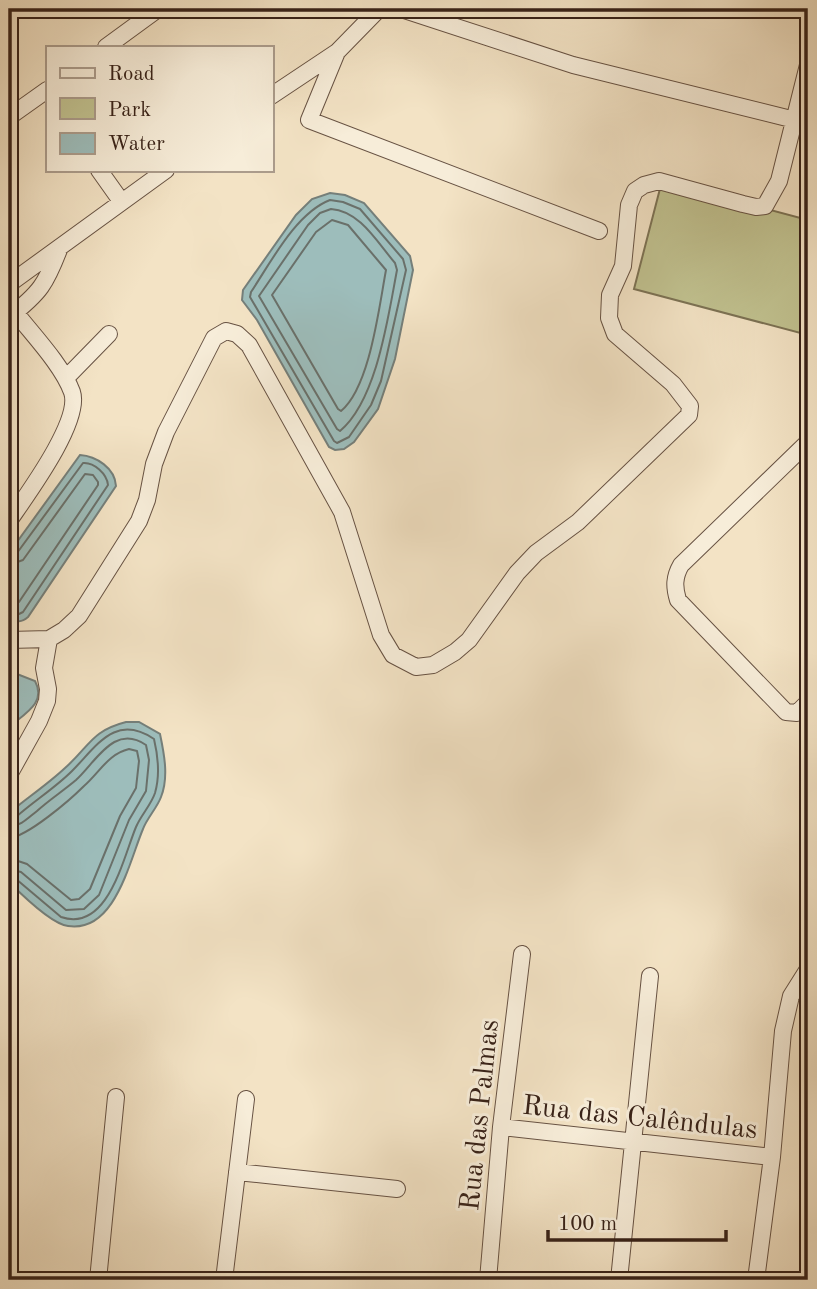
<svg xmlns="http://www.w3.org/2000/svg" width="817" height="1289" font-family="'Old Standard TT',serif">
<rect width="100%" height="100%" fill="#f3e3c5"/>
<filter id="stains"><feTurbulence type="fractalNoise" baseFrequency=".00286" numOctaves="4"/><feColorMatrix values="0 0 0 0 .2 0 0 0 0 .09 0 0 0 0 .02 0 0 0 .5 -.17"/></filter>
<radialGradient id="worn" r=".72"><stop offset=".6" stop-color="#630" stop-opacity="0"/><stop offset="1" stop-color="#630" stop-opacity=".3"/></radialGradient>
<path fill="#c1c290" stroke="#7c7254" stroke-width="2" d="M662,181L808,220V335L634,289Z"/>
<path fill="#9dbdbb" stroke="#757f7a" stroke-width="2" d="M330,193L345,195L364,203L410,256L413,270L395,359L378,409L354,442L344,449L335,450L329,447L257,320L242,300L243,290L296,215L312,199Z
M80,455C96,456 115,468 116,486L28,617C21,623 17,622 9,617V553Z
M17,674L35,681C47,703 24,714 9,727V681Z
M126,722H139L160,734C164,753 169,777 161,797C157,808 147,818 143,829C129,862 115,933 68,926C51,924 21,894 9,882V813C27,798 48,784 65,768C90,746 91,731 126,722Z"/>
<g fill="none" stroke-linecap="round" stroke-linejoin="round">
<path stroke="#6a706a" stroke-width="2" d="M330,200L343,202L360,209L403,259L406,270L381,381L371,405L349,437L337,443L334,441L250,297L251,292C271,262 296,213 330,200Z
M331,209C360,211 377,242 395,263L397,270C388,317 377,400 340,431L337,429L259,296L308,225L320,213Z
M332,220L348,225L386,270C379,307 370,387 341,411L338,409L272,295L316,232Z
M9,556L17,553L83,463C94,462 107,474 108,485L23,612L19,614L9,612
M9,565L23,560L85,474L93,475L98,482V485L19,602L9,603
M9,818L16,817C34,801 55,788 72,771C97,746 115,713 154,739C158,756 160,776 155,793C151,805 141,815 136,827C123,858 108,933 61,917L16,879L9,877
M9,827C21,826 28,818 37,811C49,800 63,791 76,780C96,762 114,723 146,745L149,760L146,791L129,820L99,895L84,909L66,910L21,872L9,869
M9,838C27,837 70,800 84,786C100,772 108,754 129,749L137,751L139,761L136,788L120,816L90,889L79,899L71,900L27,864L9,858"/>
<g stroke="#675243" stroke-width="18">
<path id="minor" d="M401,9L573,65L795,120L808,129
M106,47L158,9
M337,52L309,120L599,231
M271,96L337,52L379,9
M9,117L47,90
M99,170L121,201
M9,284L166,170
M9,317C40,293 46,284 60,247
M66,378L109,334
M808,442L681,565C674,577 674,587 678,600L786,712L797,713L808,702
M9,521C26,496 82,421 72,392C62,365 33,335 15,312
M9,640L49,639L64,630L79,616L139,521L147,500L154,464L166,432L214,338L226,331L237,334L249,345L342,512L381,635L393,655L416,667L433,665L455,652L469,640L517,573L536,553L578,522L689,415L690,406L673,384L615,334L609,318L610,295L623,266L629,205L635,191L644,185L659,181L743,204L756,207L765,206L779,181L808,65
M9,775L39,721L47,701L48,689L44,668L49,639
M501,1127L772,1157
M237,1172L397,1189
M98,1280L116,1097
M224,1280L246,1099
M488,1280L501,1127L522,954
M619,1280L650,976
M756,1280L772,1157L783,1031L791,996L808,969"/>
</g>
<use href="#minor" stroke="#f7edd9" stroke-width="16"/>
</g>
<g text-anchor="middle" stroke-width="6" stroke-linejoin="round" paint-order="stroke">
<g font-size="28" fill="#382218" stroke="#f7edd9">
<text transform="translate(478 1115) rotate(-84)" y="10">Rua das Palmas</text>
<text transform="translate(640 1116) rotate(6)" y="10">Rua das Calêndulas</text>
</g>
</g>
<rect width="817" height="1289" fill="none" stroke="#f3e3c5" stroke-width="35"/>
<rect x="10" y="10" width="796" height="1268" fill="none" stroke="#382218" stroke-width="3.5"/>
<rect x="18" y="18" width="782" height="1254" fill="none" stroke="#382218" stroke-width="2"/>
<rect x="46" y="46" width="228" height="126" fill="#f7edd9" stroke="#ab9c8c" stroke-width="2"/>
<rect x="60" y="68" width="35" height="10" fill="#f7edd9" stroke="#ab9c8c" stroke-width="2"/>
<text x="108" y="80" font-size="21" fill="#382218">Road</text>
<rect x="60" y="98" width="35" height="21" fill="#c1c290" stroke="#ab9c8c" stroke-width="2"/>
<text x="108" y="116" font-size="21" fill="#382218">Park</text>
<rect x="60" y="133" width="35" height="21" fill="#9dbdbb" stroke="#ab9c8c" stroke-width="2"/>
<text x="108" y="150" font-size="21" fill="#382218">Water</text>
<path d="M548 1230v10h178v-10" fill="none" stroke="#382218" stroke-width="3.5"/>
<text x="558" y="1230" font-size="21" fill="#382218" stroke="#f7edd9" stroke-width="5" paint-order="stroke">100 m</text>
<rect width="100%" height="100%" filter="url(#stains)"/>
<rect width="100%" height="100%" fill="url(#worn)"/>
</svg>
